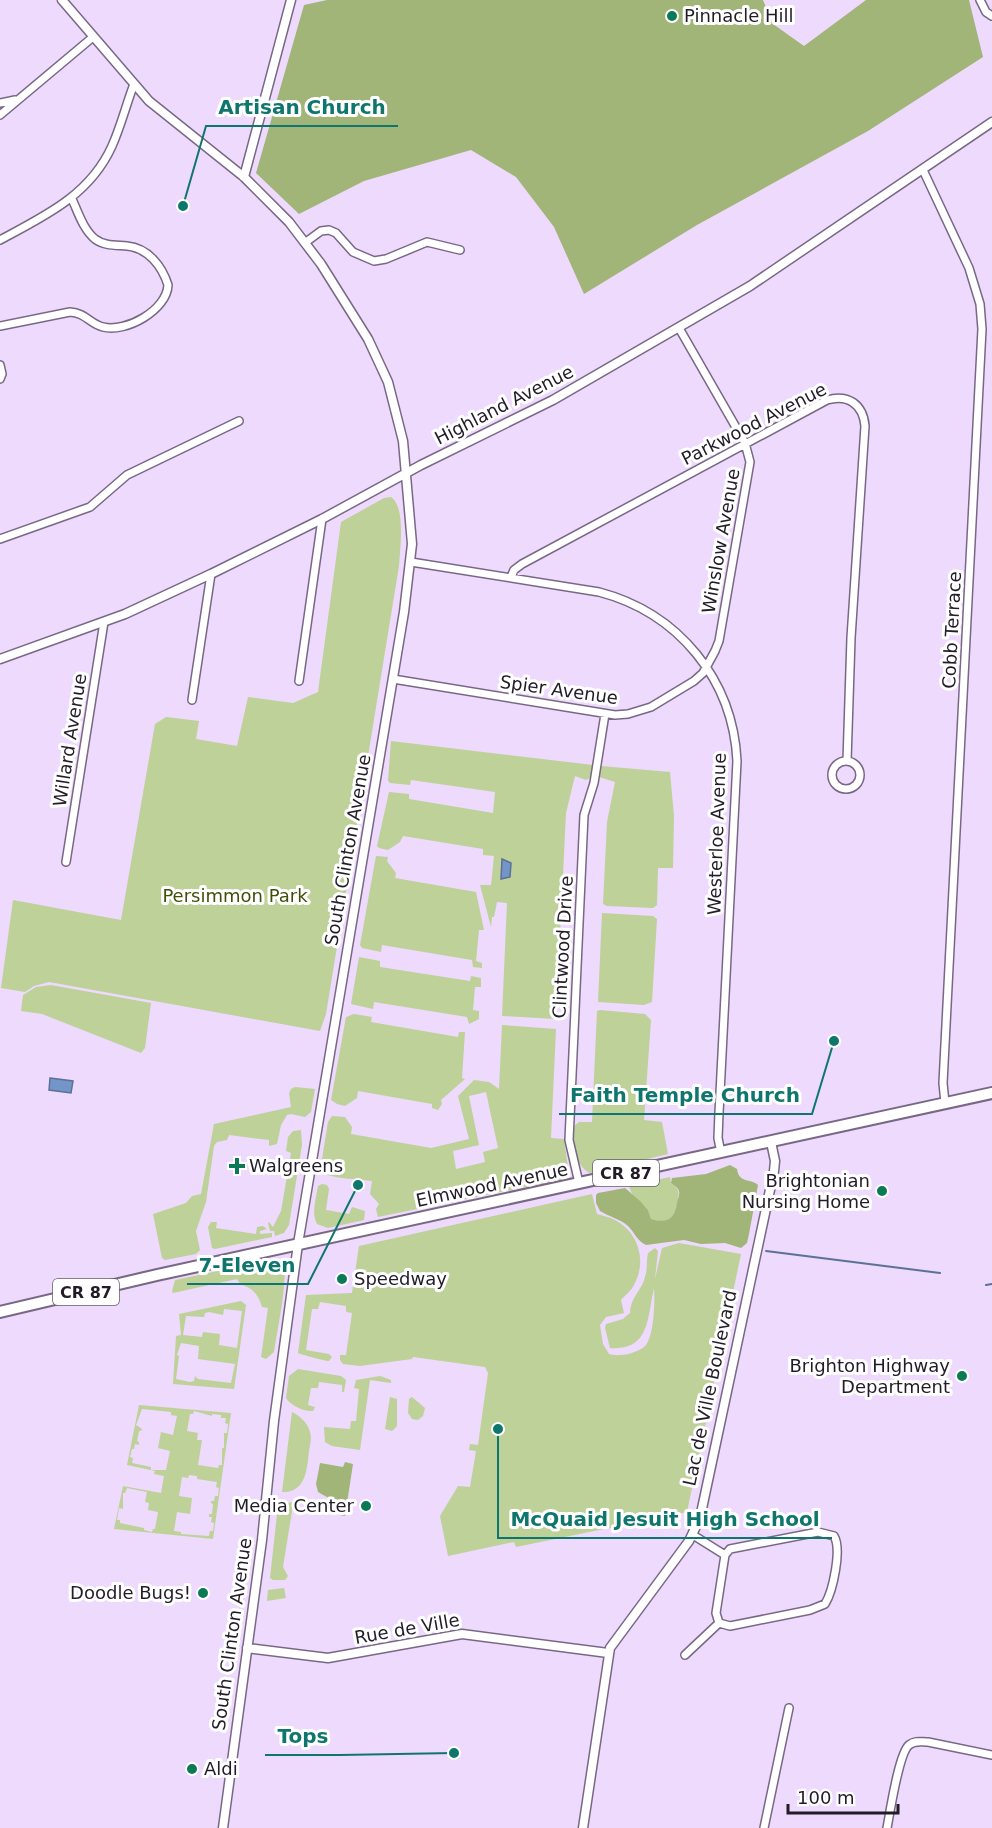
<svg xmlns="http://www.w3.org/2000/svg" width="992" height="1828" font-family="'DejaVu Sans',sans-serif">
<rect width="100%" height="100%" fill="#eddafc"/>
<path fill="#bed198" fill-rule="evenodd" d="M391,497C406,507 400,549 399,566L326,1014L320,1031L49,982L34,986L25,992L1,988L13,900L121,920L155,724L166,717L199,721L196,739L237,746L248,697L293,703L318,692L341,522L384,498Z
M391,741L593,765L590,778L586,780L575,776L566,813L556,1019L502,1016L507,903L497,902L494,917H492L491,927L480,885H491L494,856L483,855V849L403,836L400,842L388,850L379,848L377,846L389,792L409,794V799L493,813L495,792L411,780L410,785L390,783L388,781Z
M601,766L670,772L674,816L673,868H658L657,905L653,908L607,906L603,904L607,822L615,782L599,777Z
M376,856L388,857L387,861L396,873L395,878L476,892L484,930H479L476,961L482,963V968L473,967L472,960L382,945L381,952L362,948L360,945Z
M602,913L653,916L657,919L652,1002L644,1005L598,1002Z
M359,957L380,961V967L470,981L471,976L481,978V987H475L473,1010L479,1011V1019L469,1024L467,1017L374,1002L373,1009L351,1004Z
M51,985L151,1003L145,1048L141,1053L42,1014L21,1011L23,995L36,987Z
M600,1010L645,1014L651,1020L644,1120L662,1122L668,1154L590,1173C575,1166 573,1143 572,1128L579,1122H592L597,1011Z
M354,1014L372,1017L371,1022L458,1037L459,1032H465L462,1078L465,1079L441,1100L442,1104L438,1110L432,1108V1104L358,1091L357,1098L345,1106L337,1104L331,1100L346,1017Z
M502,1025L556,1029L551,1138L564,1139L569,1174L564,1179L378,1217L376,1209L379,1204L370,1194L372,1181C357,1179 330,1179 320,1171L328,1122L332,1116L345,1117L352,1127L351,1134L431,1148L469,1139L458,1096L474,1080L489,1082L499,1089ZM486,1092L498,1148L483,1152L485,1162L456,1169L453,1151L479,1145L469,1096Z
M295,1087L315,1089L311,1112L305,1117L291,1114L287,1115L281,1125L277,1144L269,1146V1140L229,1135L227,1140L217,1142L214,1146L206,1202L196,1231L200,1250L196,1254L165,1260L162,1258L153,1214L186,1203L192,1196L201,1194L214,1124L291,1107L289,1093L291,1089Z
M301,1130L302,1145L289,1225L284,1233L275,1236L274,1231H270L268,1223L269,1222L273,1227L281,1211L291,1153L286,1151L288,1137L293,1131Z
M670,1177L671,1183C681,1190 679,1194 677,1205C675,1221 666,1224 651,1219L648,1210L632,1194L629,1186Z
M322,1184L327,1185L329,1189L326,1210L349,1214L352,1207L365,1211L364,1220L328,1228L317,1224C311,1213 316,1199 318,1186Z
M592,1194L597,1214C603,1216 610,1217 615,1220C639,1233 647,1261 634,1285C631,1291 625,1295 621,1300L624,1313L606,1317L600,1325L603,1344L609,1354C616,1356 622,1355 629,1354C634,1352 642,1350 646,1345C654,1334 655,1302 654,1288C647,1318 650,1351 610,1348L605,1328L606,1324L623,1319L630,1313C631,1296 641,1292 645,1277C648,1269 646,1260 648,1253L655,1248L658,1251L655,1279L662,1248L679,1243L741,1254L687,1512L516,1547L514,1542L448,1556L440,1516L458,1486L470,1487L476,1451L469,1450L470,1444L478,1445L488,1373L485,1367L413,1357L412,1359L360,1366L343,1364L340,1360V1355H346L352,1313L346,1312V1306L320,1302L318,1309H312L306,1350L329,1354L332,1357L329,1361C325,1361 303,1355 298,1353L306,1295L352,1293L359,1246Z
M211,1222H217L216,1228L256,1234L257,1227L263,1226L267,1229L260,1231V1234L272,1233V1237L215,1249L212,1248L208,1227Z
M270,1260C275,1260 280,1261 283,1266C289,1275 276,1337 274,1352L266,1359L261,1357L268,1308L262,1307C258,1294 253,1288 240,1284L237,1279L173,1293L172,1291L175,1280Z
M241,1301L246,1305L234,1389L173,1384L176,1336L181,1335L179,1314ZM224,1309L242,1311L237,1348L219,1345L220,1334L203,1332L202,1337L183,1335L186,1316L204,1317L205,1313L209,1312L223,1315ZM181,1343L199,1346L198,1359L235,1364L231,1383L198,1379L195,1376L194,1381L190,1382L176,1379L179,1356L177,1355Z
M298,1369L341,1376L346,1380L344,1392H342V1385L319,1382L318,1388H311L308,1405L315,1407L313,1411C304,1412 290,1405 286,1398L289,1376Z
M380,1376L391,1380V1383L370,1380L360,1450L332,1446L325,1442L324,1427L350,1429L351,1421H356L359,1389L354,1388L356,1380Z
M390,1397L397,1399V1426L392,1431L385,1429Z
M412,1397L425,1408L423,1416L418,1420L412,1419L408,1413L409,1399Z
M139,1405L231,1413L213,1539L114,1529L123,1486L161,1493L164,1476L154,1474L155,1471L127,1465ZM142,1409L171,1412V1415L177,1416L173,1435L161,1432L158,1448L170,1451L166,1470H151V1467L132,1463L133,1458L130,1457L132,1449H134L135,1444L139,1445V1442L137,1441L139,1431H141L142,1429L136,1425ZM194,1411L212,1416V1414L221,1415V1418H226L225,1423L228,1424L227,1433H224V1448H222V1465H219L218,1468L198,1465L202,1440H197L198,1433L187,1431L190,1414H193ZM189,1475L197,1476V1479L217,1482L216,1487L219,1488L218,1496H215L214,1501H211V1503L213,1504L212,1514H209V1517H212L211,1522L214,1523L213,1531H210L209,1536L181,1534V1532L174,1531L177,1512L190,1514L192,1498L179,1496L182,1477L188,1478ZM127,1488L147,1492L145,1502L149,1503L148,1510L158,1512L155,1529H153L152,1532L144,1530V1528L120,1523V1520H117L119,1508L123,1509V1493H125Z
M292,1412C300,1416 308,1423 310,1432C312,1438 310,1445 309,1451C307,1469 306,1493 282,1492Z
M298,1501L299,1506L297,1508L293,1505L283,1567L288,1576L285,1580H273L270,1578L278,1505Z
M284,1588L286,1598L267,1601L268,1590Z"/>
<path fill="#a1b578" d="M327,0H763L773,24L804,46L866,0H969L983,57L868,131L697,225L584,294L554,227L516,177L471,150L364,181L299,214L256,173L304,5Z
M730,1165L737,1169C739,1184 751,1178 758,1185L749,1234L747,1243L741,1248L725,1243L701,1244L684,1240L646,1245C637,1241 635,1233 628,1226C620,1219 610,1217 600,1211L596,1203V1195L598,1193L625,1188L640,1201L648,1210L651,1219C667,1224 675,1219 677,1203C678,1198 681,1193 678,1189C676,1186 673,1185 671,1183L672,1178L706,1174Z
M345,1462L353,1464L345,1516L340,1515C339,1502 328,1498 318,1492L316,1484L320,1463L343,1467Z"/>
<path fill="#7395c8" stroke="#5b7198" stroke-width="1.5" d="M502,859L511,863L510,877L501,879Z
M50,1078L73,1081L71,1093L49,1090Z"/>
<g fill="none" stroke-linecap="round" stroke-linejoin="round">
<path stroke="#5b7198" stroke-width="2" d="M766,1251L940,1273
M986,1285L992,1284"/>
<g stroke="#786885" stroke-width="10">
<path id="minor" d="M980,0L986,12L992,16
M0,103L15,100
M0,115L93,37
M923,170L969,268L980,304L982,329L943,1083L945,1103
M0,240C45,216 90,195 112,146C121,126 126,105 134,84
M306,242L321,231L329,230L336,233L353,252L374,261L386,259L427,242L460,250
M0,326L70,312C86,313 90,324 103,327C126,333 167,310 168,285C162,266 148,248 127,246C116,245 104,246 95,239C83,229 78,212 72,199
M0,365L2,374L0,379
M0,539L90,507L127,475L239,421
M411,562L599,592C679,613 733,680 737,761L719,1113L718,1138L721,1153
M511,577L514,570L522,564L827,400C848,394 863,404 865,426L851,638L847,761
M393,679L615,715L628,714L651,707L694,681L703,673L715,651L719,641L750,462L745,443L679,328
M299,681L322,519
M192,700L211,574
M832 775a14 14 0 1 1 28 0a14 14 0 1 1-28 0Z
M66,862L104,622
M579,1183L569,1140L584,815L594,783L605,714
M693,1535L725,1555
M685,1655L719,1623L730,1626L810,1610L825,1604C833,1591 842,1549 834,1536L818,1532L730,1549L725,1555L716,1613L719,1623
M764,1828L789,1708
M887,1828C890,1812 899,1753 909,1745C915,1740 921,1742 928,1742L992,1755"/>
</g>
<g stroke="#786885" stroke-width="11">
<path id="tertiary" d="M62,0L149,101L244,177L289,222L321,264L368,339L388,382L403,441L412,544L404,612L298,1244L274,1421L262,1540L223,1828
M244,177L291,0
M0,659L125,614L211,574L322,519L421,465L553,400L750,286L992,122
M247,1648L328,1658L462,1634L608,1653
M583,1828L610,1648L689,1541L700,1518L774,1171L775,1161L771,1142"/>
</g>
<g stroke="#786885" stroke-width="14">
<path id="primary" d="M0,1312L157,1275L992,1093"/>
</g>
<use href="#minor" stroke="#fff" stroke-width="7"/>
<use href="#tertiary" stroke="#fff" stroke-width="8"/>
<use href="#primary" stroke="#fff" stroke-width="10"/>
</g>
<g fill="#0a7a56" stroke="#fff" stroke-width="2">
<circle cx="672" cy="16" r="6"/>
<path d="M234 1157h6v6h6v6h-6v6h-6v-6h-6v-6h6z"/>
<circle cx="882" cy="1191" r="6"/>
<circle cx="342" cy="1279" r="6"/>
<circle cx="962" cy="1376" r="6"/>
<circle cx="366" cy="1506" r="6"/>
<circle cx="203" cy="1593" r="6"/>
<circle cx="192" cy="1769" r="6"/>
</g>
<g text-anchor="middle" stroke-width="6" stroke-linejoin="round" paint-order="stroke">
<g fill="#fff" stroke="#646068" stroke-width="1.5">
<rect x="593" y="1160" width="66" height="26" rx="4.5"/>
<rect x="53" y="1279" width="66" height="26" rx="4.5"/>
</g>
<g font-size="16" font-weight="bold" fill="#221c28">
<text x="626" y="1179">CR 87</text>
<text x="86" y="1298">CR 87</text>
</g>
<g font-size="18" fill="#221c28" stroke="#fff" text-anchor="start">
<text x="684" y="22">Pinnacle Hill</text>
<text x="249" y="1172">Walgreens</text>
<text x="870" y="1187" text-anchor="end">Brightonian<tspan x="870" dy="21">Nursing Home</tspan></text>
<text x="354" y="1285">Speedway</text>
<text x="950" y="1372" text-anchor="end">Brighton Highway<tspan x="950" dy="21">Department</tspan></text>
<text x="354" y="1512" text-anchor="end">Media Center</text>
<text x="191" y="1599" text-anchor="end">Doodle Bugs!</text>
<text x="204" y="1775">Aldi</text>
</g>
<g font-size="18" fill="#221c28" stroke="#fff">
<text transform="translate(504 405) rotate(-27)" y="6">Highland Avenue</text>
<text transform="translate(754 424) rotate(-27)" y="6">Parkwood Avenue</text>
<text transform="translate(721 541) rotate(-80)" y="6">Winslow Avenue</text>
<text transform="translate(952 630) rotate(-87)" y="6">Cobb Terrace</text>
<text transform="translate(559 690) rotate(8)" y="6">Spier Avenue</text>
<text transform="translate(70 740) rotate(-81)" y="6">Willard Avenue</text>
<text transform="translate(717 834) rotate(-88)" y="6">Westerloe Avenue</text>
<text transform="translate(348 850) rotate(-80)" y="6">South Clinton Avenue</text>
<text transform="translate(563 947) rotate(-87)" y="6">Clintwood Drive</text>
<text transform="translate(492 1185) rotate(-12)" y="6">Elmwood Avenue</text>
<text transform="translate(710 1388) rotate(-78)" y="6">Lac de Ville Boulevard</text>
<text transform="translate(407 1629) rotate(-10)" y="6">Rue de Ville</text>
<text transform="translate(232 1634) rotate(-82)" y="6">South Clinton Avenue</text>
</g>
<g font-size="18" fill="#3f4f09" stroke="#fff">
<text x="235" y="902">Persimmon Park</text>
</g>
</g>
<path fill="none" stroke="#0f766e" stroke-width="2" d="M183 206L206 126H398M834 1041L812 1114H559M358 1185L308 1284H187M498 1429L498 1538H832M454 1753L340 1755H265"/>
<g fill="#0f766e" stroke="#fff" stroke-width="2">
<circle cx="183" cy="206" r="6"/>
<circle cx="834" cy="1041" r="6"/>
<circle cx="358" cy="1185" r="6"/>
<circle cx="498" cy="1429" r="6"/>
<circle cx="454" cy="1753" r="6"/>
</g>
<g font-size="20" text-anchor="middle" font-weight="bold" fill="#0f766e" stroke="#fff" stroke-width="6" stroke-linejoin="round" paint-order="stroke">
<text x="302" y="114">Artisan Church</text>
<text x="685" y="1102">Faith Temple Church</text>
<text x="247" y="1272">7-Eleven</text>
<text x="665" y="1526">McQuaid Jesuit High School</text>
<text x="303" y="1743">Tops</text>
</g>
<path d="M788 1804v9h110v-9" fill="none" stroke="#221c28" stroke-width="3"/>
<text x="797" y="1804" font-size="18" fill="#221c28" stroke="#ffffff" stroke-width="4.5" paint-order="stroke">100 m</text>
</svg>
